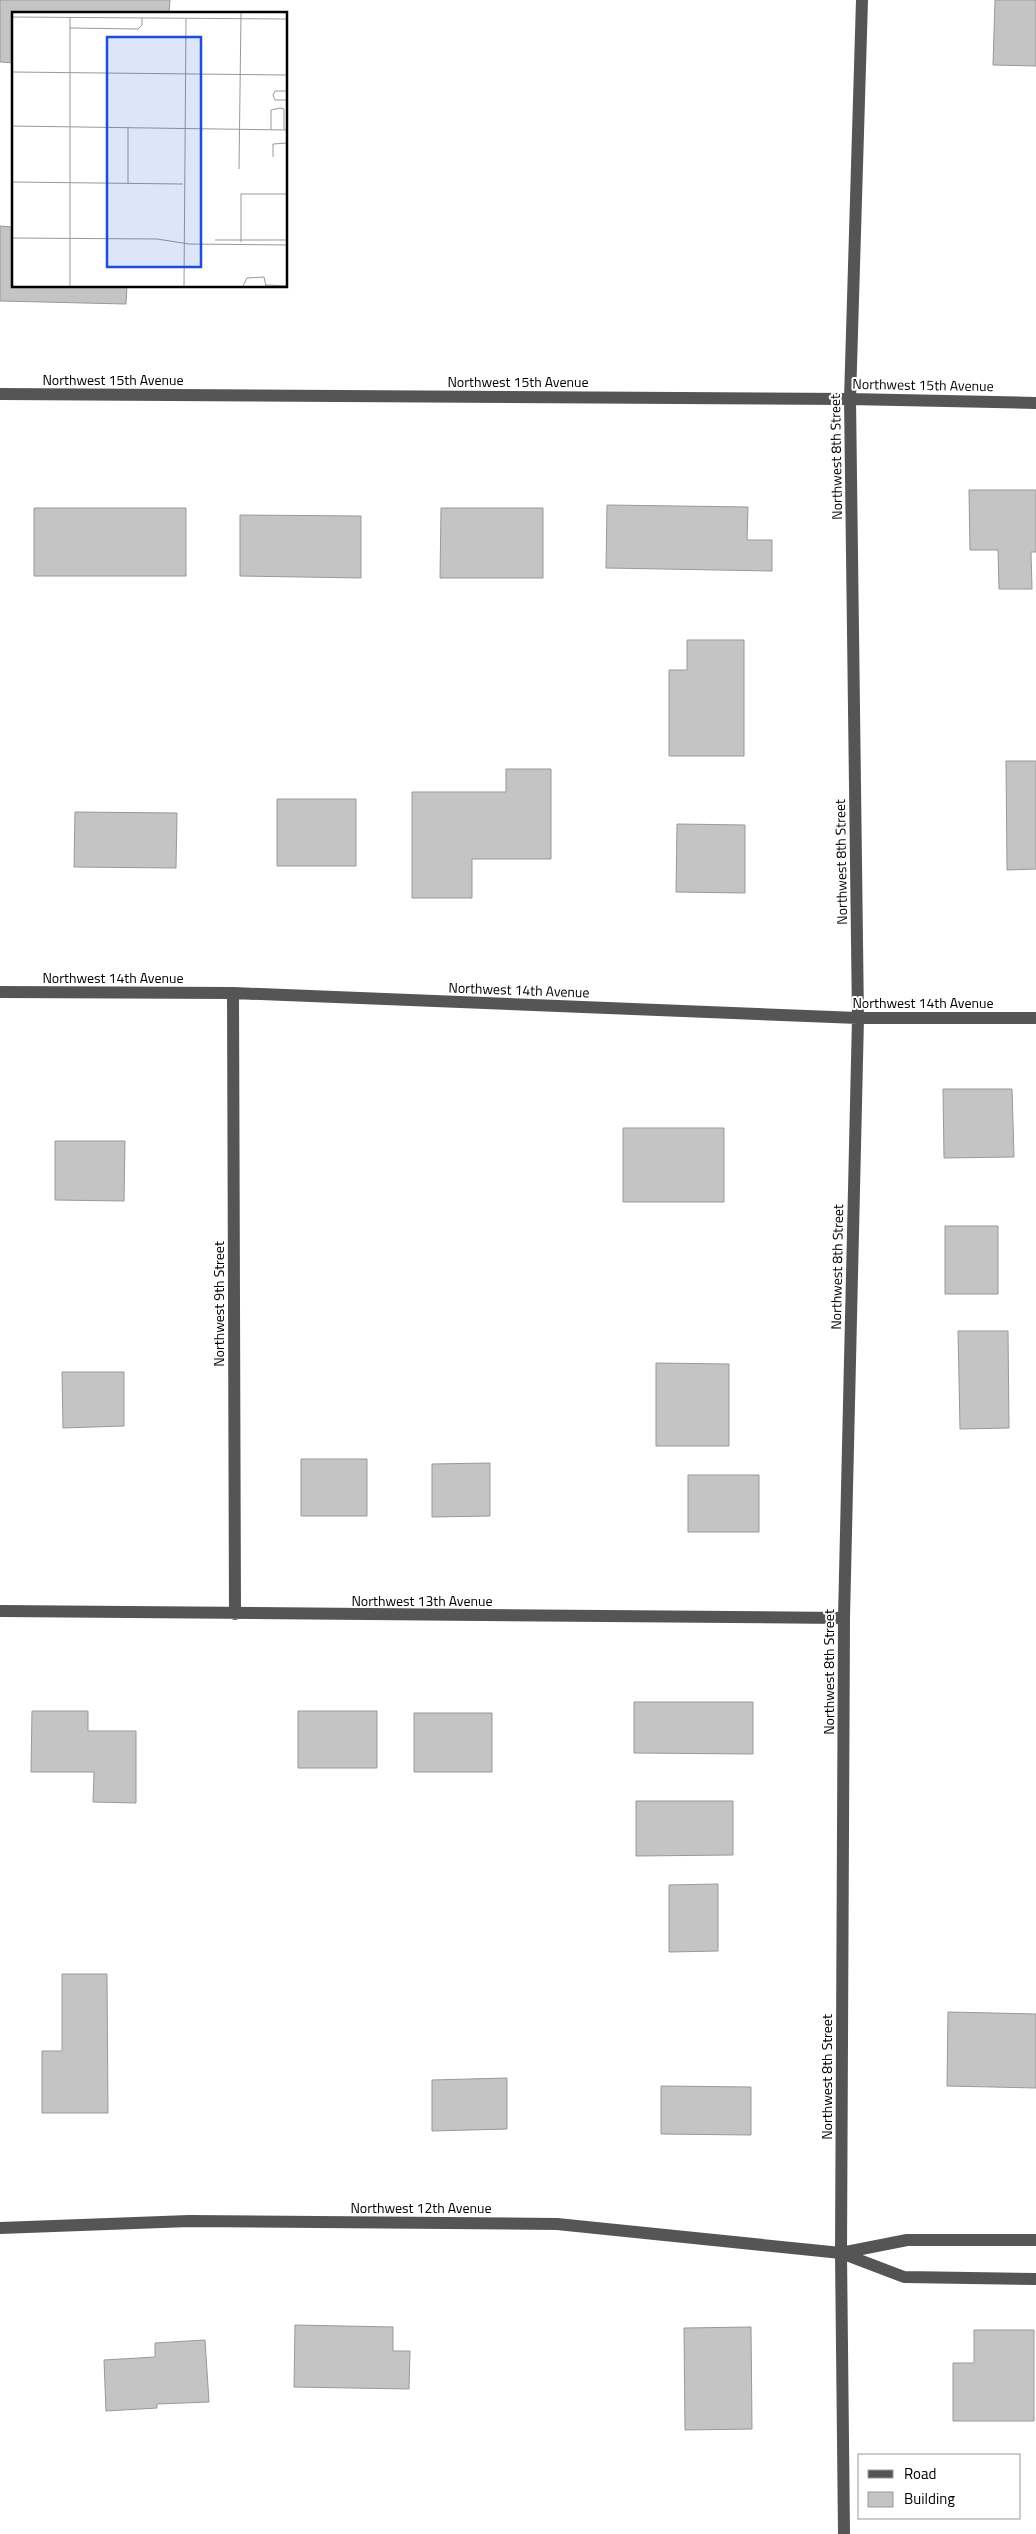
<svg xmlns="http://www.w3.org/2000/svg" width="1036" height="2534" font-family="'Titillium Web',sans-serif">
<rect width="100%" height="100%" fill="#fff"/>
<path fill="#c4c4c4" stroke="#999" d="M0,0H170L169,14H14V63L0,62Z
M995,0H1036V66L993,65Z
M0,226L14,227V286H127L126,304L0,301Z
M969,490H1036V552H1031L1032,589H999L998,550H970Z
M607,505L748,507L747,540H772V571L606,568Z
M34,508H186V576H34Z
M441,508H543V578H440Z
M240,515L361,516V578L240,576Z
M687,640H744V756H669V670H687Z
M1006,761H1036V869L1007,870Z
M506,769H551V859H472V898H412V792H506Z
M277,799H356V866H277Z
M75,812L177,813L176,868L74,867Z
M677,824L745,825V893L676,892Z
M943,1089H1012L1014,1157L944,1158Z
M623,1128H724V1202H623Z
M55,1141H125L124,1201L55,1200Z
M945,1226H998V1294H945Z
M958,1331H1008L1009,1428L960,1429Z
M656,1363L729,1364V1446H656Z
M62,1372H124V1426L63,1428Z
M301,1459H367V1516H301Z
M490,1463V1516L432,1517V1464Z
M688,1475H759V1532H688Z
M634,1702H753V1754L634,1753Z
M32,1711H88V1731H136V1803L93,1802L94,1772H31Z
M298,1711H377V1768H298Z
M414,1713H492V1772H414Z
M636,1801H733V1855L636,1856Z
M718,1884V1951L669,1952V1885Z
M62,1974H107L108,2113H42V2051H62Z
M948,2012L1036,2014V2088L947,2086Z
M507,2078V2129L432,2131V2080Z
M661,2086L751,2087V2135L661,2134Z
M295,2325L393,2327V2351H410L409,2389L294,2387Z
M751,2327L752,2429L685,2430L684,2328Z
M974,2330H1034V2421H953V2363H974Z
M205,2340L209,2402L157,2404V2408L106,2411L104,2360L155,2357V2343Z"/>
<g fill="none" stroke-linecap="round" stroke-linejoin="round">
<path stroke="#555" stroke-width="12" d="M0,394L850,399L1036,403
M0,992L233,993L858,1018H1036
M233,993L235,1614
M0,1611L844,1618
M0,2228L189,2221L557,2224L841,2253L904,2277L1036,2279
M841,2253L907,2240H1036
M844,2534L841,2253L844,1618L858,1018L850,399L862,0"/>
</g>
<g text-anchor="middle" stroke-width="4" stroke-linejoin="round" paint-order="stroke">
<g font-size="14" fill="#000" stroke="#fff">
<text x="113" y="385">Northwest 15th Avenue</text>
<text x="518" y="387">Northwest 15th Avenue</text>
<text transform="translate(923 385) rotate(1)" y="5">Northwest 15th Avenue</text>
<text transform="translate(836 457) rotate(-91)" y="5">Northwest 8th Street</text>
<text transform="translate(841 862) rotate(-91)" y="5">Northwest 8th Street</text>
<text x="113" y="983">Northwest 14th Avenue</text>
<text transform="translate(519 990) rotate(2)" y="5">Northwest 14th Avenue</text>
<text x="923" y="1008">Northwest 14th Avenue</text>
<text transform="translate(837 1267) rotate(-89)" y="5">Northwest 8th Street</text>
<text transform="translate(219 1304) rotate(-90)" y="5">Northwest 9th Street</text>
<text x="422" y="1606">Northwest 13th Avenue</text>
<text transform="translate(829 1672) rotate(-90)" y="5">Northwest 8th Street</text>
<text transform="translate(827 2077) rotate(-90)" y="5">Northwest 8th Street</text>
<text x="421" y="2213">Northwest 12th Avenue</text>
</g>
</g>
<g transform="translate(12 12)">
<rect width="275" height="275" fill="#fff"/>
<path fill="none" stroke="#999" stroke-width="1" d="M0,5L275,7M58,16L126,17L130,13V6M0,60L275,63M275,79H263L261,83L263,88H275M0,114L275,118M116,115V172M259,118V98L268,96L272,97V118M261,145V132L275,131M227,157L229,1M0,170L171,172M0,226L145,227L177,232L275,233M203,228H275M229,230V182H275M254,273L275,274M58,274V5M172,274L174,7M231,274L235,266L252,265L254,274"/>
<path fill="#1d4ed8" fill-opacity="0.15" stroke="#1d4ed8" stroke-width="2.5" d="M95,25H189V255H95Z"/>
<rect width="275" height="275" fill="none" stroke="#000" stroke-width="2.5"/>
</g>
<rect x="858" y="2454" width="162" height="65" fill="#ffffff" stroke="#999999"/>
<rect x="868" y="2470" width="25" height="8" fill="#555555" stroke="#999999"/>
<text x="904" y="2479" font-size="15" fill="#000000">Road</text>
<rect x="868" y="2492" width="25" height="15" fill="#c4c4c4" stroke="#999999"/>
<text x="904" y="2504" font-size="15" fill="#000000">Building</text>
</svg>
